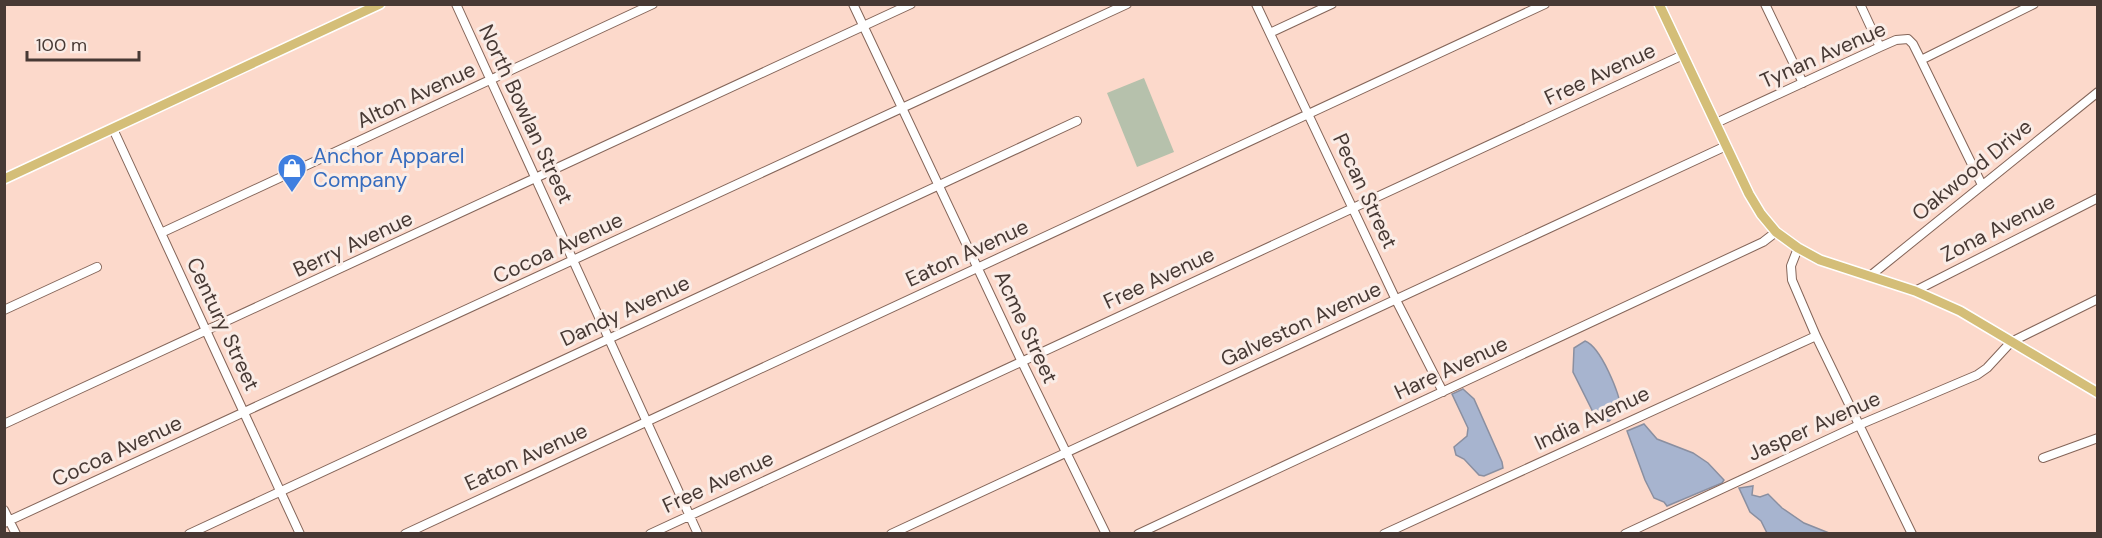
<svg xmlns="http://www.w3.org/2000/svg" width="2102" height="538" font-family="'DM Sans',sans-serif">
<rect width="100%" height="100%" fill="#fcd9cb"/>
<path fill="#b6c1ac" d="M1144,78L1174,152L1137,167L1107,93Z"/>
<path fill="#a7b4cf" stroke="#8a8fa0" stroke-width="1.5" d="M1585,341C1601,347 1620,394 1621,410L1609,421L1602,422L1595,416L1573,372L1574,348Z
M1463,389L1474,399L1502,462L1503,468L1484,476L1479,475L1464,459L1456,455L1454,447L1467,436L1468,428L1452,394Z
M1644,424L1657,439L1693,453L1708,463L1724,480L1722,483L1667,506L1664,502L1654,498L1645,480L1627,431Z
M1753,486L1752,495L1760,497L1768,494L1782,508L1804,523L1829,533H1767L1761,521L1750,512L1739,488Z"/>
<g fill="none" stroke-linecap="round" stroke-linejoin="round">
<g stroke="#846559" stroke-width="10">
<path id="minor" d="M456,4L698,534
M853,4L1022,362L1106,534
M1256,4L1396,300L1443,392
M1765,4L1803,83
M1860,4L1880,47
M1270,33L1332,4
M1921,60L2034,4
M1716,123L1880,47L1896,40L1908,39L1913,44L1921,60L1982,185
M113,129L300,534
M161,233L653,4
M1798,248L1791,266L1792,280L1816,336L1912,534
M1870,276L2098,92
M1915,291L2098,198
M4,310L97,267
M4,424L911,4
M2043,458L2098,438
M4,510L16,534
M4,523L1127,4
M189,534L1077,121
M405,534L1545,4
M650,534L1683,55
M891,534L1726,146
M1138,534L1763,242L1776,232
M1384,534L1816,336
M1625,534L1859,425L1977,375L1987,368L2011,342L2098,299"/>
</g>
<g stroke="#fff" stroke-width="12">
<path id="major" d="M1659,4L1749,194L1761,214L1776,232L1798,248L1820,260L1915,291L1960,311L2098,393
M4,179L380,4"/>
</g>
<use href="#minor" stroke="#fff" stroke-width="8"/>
<use href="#major" stroke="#d4be78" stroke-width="9"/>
</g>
<defs>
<g id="shop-pin" transform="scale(1.5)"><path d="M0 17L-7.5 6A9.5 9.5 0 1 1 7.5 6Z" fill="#3f7fe0" stroke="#faece6"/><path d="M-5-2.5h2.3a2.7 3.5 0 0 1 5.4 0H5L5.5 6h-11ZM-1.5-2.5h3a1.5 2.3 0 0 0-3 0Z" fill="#fff"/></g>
</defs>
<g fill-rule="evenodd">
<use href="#shop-pin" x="292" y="168"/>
</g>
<g text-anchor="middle" stroke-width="6" stroke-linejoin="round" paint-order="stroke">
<g font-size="21" fill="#473934" stroke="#faece6">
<text transform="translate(1823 55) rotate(-24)" y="7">Tynan Avenue</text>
<text transform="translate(1600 74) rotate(-25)" y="7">Free Avenue</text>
<text transform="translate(416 95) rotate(-25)" y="7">Alton Avenue</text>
<text transform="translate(526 114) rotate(65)" y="7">North Bowlan Street</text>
<text transform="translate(1972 170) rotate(-39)" y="7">Oakwood Drive</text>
<text transform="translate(1365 191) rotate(65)" y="7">Pecan Street</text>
<text transform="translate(1998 228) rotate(-27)" y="7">Zona Avenue</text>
<text transform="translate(353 244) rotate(-25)" y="7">Berry Avenue</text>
<text transform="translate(558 248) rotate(-25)" y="7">Cocoa Avenue</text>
<text transform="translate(967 253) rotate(-25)" y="7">Eaton Avenue</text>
<text transform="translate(1159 278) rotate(-25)" y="7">Free Avenue</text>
<text transform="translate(625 311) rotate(-25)" y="7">Dandy Avenue</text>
<text transform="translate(223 324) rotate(65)" y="7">Century Street</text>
<text transform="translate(1301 324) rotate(-25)" y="7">Galveston Avenue</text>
<text transform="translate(1026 327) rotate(65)" y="7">Acme Street</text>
<text transform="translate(1451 368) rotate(-25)" y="7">Hare Avenue</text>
<text transform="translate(1592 418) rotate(-25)" y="7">India Avenue</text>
<text transform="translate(1814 426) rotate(-24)" y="7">Jasper Avenue</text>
<text transform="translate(117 451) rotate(-25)" y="7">Cocoa Avenue</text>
<text transform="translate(526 457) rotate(-25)" y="7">Eaton Avenue</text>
<text transform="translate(718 482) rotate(-25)" y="7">Free Avenue</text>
</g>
<g font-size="21" fill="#366cbe" stroke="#faece6" text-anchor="start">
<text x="313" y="163">Anchor Apparel<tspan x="313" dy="24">Company</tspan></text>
</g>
</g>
<rect width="2102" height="538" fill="none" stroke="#473934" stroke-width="12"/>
<path d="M27 51v9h112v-9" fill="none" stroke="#473934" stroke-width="3"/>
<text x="36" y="51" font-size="18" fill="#473934" stroke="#faece6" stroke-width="4.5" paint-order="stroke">100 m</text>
</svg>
